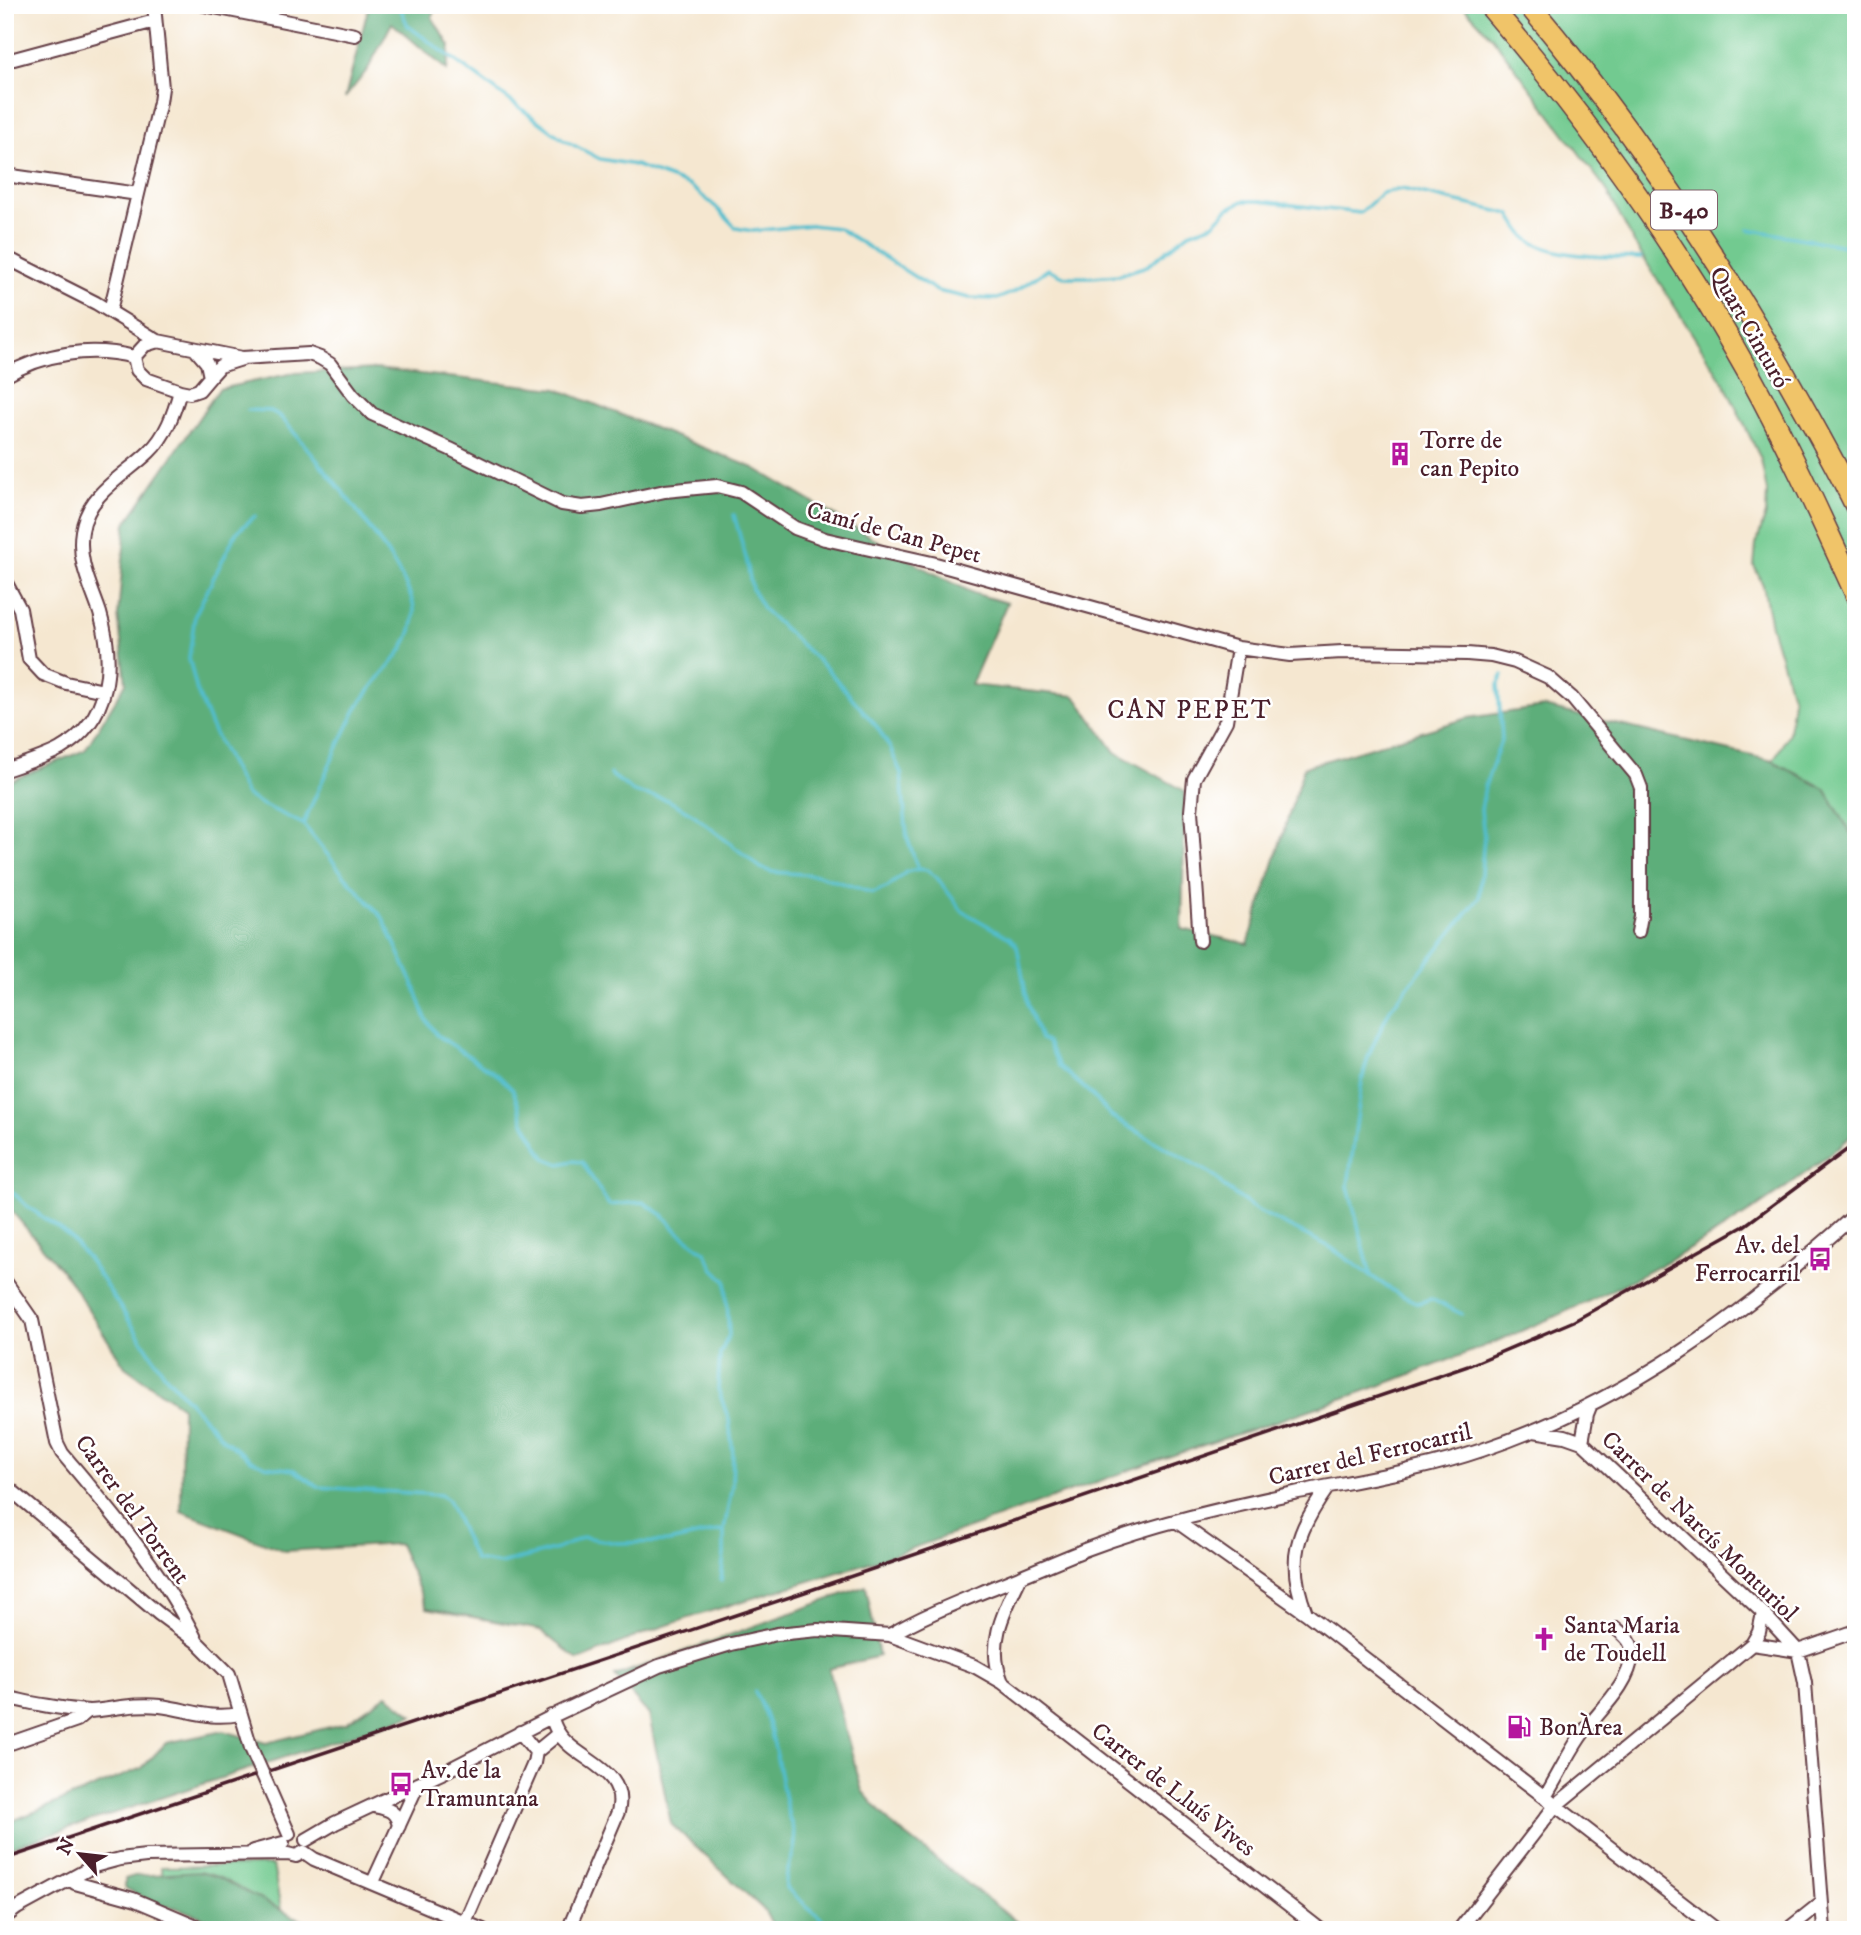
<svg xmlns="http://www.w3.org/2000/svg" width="1861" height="1935" font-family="'IM FELL DW Pica',serif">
<rect width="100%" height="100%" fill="#fff"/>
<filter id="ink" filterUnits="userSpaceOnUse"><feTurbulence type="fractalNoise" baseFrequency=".0143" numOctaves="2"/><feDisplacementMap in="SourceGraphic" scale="14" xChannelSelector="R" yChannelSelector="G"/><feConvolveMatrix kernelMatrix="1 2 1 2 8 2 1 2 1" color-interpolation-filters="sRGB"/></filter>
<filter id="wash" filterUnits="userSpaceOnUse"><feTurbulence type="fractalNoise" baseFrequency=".00686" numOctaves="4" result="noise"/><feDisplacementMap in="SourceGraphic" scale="28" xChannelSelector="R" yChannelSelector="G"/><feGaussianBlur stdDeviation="1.57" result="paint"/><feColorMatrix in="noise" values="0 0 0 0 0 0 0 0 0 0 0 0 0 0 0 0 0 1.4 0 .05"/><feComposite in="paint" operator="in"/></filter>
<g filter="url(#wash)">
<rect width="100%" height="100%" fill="#f5e7d0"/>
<path fill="#72ca90" stroke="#5e745e" stroke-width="2" d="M1462,5H1856V842L1825,789L1773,761L1789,733L1793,699L1771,626L1763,585L1754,566L1756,545L1766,514L1767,492L1761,459L1725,385L1636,246L1606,189L1492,37Z
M273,1865L281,1910L162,1885L161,1867Z"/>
<path fill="#5dae7a" stroke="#546652" stroke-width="2" d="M369,5H436L432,17L450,46L447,70L392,23L368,69L345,98Z
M376,369L557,389L754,468L922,567L973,593L1007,603L971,685L1075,696L1115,752L1185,791L1182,929L1248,944L1304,767L1468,718L1544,707L1773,761L1825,789L1856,842V1132C1671,1294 1422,1373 1192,1449C1088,1483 986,1524 883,1558C810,1582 735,1602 662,1627C634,1637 606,1649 578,1660L540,1630L427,1608L399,1544L285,1551L181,1511L182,1407L125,1367L69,1279L5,1203V783L85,750L126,683L118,615L126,523L219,389L294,373Z
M866,1586L879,1656L829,1669L862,1791L890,1823L1027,1930H776L763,1909L671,1824L649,1715L615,1676Z
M387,1695L413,1715L5,1849V1824L142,1768L166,1743L224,1731L266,1743L346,1723Z
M199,1872L218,1877L290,1915L327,1930H238L177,1908L158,1905L125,1888V1879L134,1876Z"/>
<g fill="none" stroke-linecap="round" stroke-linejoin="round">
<path stroke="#53bece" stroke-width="3.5" d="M399,5L408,26L564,140L600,159L635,165L690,186L715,206L736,228L753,231L811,225L838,228L937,291L970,298L997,299L1014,292L1048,269L1066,277H1091L1118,275L1147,266L1189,233L1213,224L1228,209L1243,201H1260L1360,213L1382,193L1402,189L1510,214C1515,222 1522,235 1529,240C1557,258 1609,257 1641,258
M1748,229L1856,248
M248,410L271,411L280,416C308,449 416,574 414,613C413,654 372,678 355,712C336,748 320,787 303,824L343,874L383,918L416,990L426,1019L437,1035L499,1076L513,1090L524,1122L545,1158L560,1164L573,1161L582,1162L609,1205L643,1202L663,1215L678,1232L705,1252L714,1269L726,1281L729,1335L720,1354L718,1389L729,1420L733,1454L732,1486L724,1530V1554L721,1581
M734,515L746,558L752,589L764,610L827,669L877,727L890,748L901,773L907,837L918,869
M255,516L236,533L195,615L189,658L197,691L211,726L246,795L259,803L303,824
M610,774L634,792L668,800L694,815L761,868L772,872L817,875L873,893L888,887L906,872L918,869L927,870L938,879L962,911L1010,938L1017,946L1028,1005L1041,1039L1048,1043L1059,1066L1092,1095L1112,1117L1208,1172L1216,1177L1224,1187L1258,1211L1330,1247L1371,1276
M5,1185L27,1206L68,1235L89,1260L165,1375L224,1440L251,1460L266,1466L294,1470L318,1487L441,1495L448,1500L475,1560L500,1564L557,1549L584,1537L617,1543L668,1542L724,1530
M1462,1314L1431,1299L1418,1303L1398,1294L1371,1276L1348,1186L1362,1080L1369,1054L1390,1009L1479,898L1484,836L1481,810L1485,786L1502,738L1498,685L1503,675
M755,1692C776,1729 778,1773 788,1813C790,1822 795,1831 795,1840C795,1857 784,1871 786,1888L835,1930"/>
</g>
</g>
<g filter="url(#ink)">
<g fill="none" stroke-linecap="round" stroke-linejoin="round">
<g stroke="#643d44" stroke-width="16">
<path id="street" d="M204,5L355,35
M14,59L155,21
M5,175L138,194
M5,257L96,303L158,341
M110,311L160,102L162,88L154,5
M134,357L145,345L158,341L242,358L309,354L320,358L330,364L353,395L372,414L450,449L562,504L582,507L601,505L665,491L717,486L741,492L795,528L825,539L932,563L1238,648L1290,655L1342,652L1467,654L1491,656L1515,662L1548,677L1572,698L1636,775L1641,788V916L1638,932
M134,357L137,370L146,379L180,391L190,393L199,390L210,377L207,363L195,349
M5,376C43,353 91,346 134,357
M210,377L220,366L242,359
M5,581L20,609L29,659L43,674L66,683L104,691
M5,770C23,764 43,758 60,749C111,720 115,664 100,613C91,586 77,561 82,531C88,493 124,476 149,452C166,436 174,413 180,391
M1200,941L1191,811L1194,779L1226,721L1238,648
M5,1281L32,1320L57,1443L62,1453C112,1513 163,1571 197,1642
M1534,1431L1565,1436L1582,1442L1763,1613L1798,1651L1805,1683L1824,1930
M1582,1442L1587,1414L1591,1404
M5,1485L159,1614L197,1642L229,1674L251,1748
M1176,1521L1306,1613L1717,1930
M1021,1576C1004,1611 986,1644 1002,1682L1321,1930
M1306,1613C1285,1560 1297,1531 1328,1487
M890,1635C924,1615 961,1601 997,1586C1027,1574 1057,1561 1087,1549C1153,1524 1224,1508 1294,1493C1357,1480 1421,1471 1482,1450C1628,1401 1743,1315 1856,1214
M1752,1644L1798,1651L1856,1631
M5,1696C19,1702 76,1711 90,1711C114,1709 136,1703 160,1706C191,1710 208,1720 240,1714
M551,1716C553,1722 555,1728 558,1732C575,1761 629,1768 618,1812L568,1930
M5,1745L77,1720L88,1711
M536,1752L558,1734
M1545,1797C1557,1778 1567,1756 1580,1737C1597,1712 1629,1687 1632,1655C1634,1643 1625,1636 1617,1629
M374,1806C388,1809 396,1810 399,1826
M278,1809L289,1834
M306,1840L335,1823L446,1771L557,1714L659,1666L731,1644L777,1634L818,1630L890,1635L974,1666L1002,1682
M253,1851L283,1843
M304,1852L314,1859L483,1930
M71,1879L75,1883L133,1899L206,1930
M373,1882L418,1784
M5,1917L17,1908L94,1866L120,1859L146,1856L288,1854L296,1856L304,1852
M465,1922L534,1763L536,1752L520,1732
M1459,1930L1555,1806L1752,1644L1759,1632L1763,1613
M1787,1930L1821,1903"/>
</g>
<g stroke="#643d44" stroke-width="24">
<path id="highway" d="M1489,5C1587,119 1676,243 1749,374C1788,445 1822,520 1856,594
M1529,5C1626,121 1711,245 1785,375C1810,419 1834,461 1856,506"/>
</g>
<use href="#street" stroke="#fff" stroke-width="12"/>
<use href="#highway" stroke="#f0c469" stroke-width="21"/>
<path stroke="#4a1f2b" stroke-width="3.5" d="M5,1859L802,1593L1468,1366L1574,1321L1744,1226L1856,1143"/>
<g stroke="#643d44" stroke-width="16" stroke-linecap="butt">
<path id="street-bridge" d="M251,1748L278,1809"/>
</g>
<use href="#street-bridge" stroke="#fff" stroke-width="12"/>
</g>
</g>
<defs>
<g id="building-bare" transform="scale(1.89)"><path d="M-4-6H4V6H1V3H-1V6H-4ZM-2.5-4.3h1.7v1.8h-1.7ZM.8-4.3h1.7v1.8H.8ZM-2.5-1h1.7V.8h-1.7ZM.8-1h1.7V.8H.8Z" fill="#b5179e" stroke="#fff" stroke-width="2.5" paint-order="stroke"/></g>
<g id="bus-bare" transform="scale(1.89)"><path d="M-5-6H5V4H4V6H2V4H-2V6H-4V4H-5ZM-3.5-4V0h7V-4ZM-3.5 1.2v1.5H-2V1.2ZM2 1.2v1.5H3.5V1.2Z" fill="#b5179e" stroke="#fff" stroke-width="2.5" paint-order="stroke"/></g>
<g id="church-bare" transform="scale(1.89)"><path d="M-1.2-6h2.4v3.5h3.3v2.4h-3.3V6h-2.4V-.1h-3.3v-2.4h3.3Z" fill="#b5179e" stroke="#fff" stroke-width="2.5" paint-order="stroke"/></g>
<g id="fuel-bare" transform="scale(1.89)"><path d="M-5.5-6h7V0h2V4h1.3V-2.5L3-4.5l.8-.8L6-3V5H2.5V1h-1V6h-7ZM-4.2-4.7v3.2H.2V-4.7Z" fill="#b5179e" stroke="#fff" stroke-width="2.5" paint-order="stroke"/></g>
</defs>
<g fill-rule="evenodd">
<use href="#building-bare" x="1400" y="454"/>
<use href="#bus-bare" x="1820" y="1259"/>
<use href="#church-bare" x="1544" y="1639"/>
<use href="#fuel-bare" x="1519" y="1727"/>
<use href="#bus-bare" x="401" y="1784"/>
</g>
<g text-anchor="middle" stroke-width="5" stroke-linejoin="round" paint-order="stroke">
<rect fill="#fff" stroke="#80626b" stroke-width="2" x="1651" y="190.5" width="66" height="39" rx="5"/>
<g font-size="23" font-weight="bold" fill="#4a1f2b">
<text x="1684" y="218">B-40</text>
</g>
<g font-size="24" fill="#4a1f2b" stroke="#fff">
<text transform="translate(1750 327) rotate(60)" y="8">Quart Cinturó</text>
<text transform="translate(894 532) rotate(15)" y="8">Camí de Can Pepet</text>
<text transform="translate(1370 1454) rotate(-13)" y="8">Carrer del Ferrocarril</text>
<text transform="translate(133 1509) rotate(54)" y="8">Carrer del Torrent</text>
<text transform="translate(1700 1526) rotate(44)" y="8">Carrer de Narcís Monturiol</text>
<text transform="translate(1174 1789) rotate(38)" y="8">Carrer de Lluís Vives</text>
</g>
<g font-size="24" fill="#4a1f2b" stroke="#fff" text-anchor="start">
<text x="1420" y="448">Torre de<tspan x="1420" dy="28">can Pepito</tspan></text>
<text x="1800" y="1253" text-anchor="end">Av. del<tspan x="1800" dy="28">Ferrocarril</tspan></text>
<text x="1564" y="1633">Santa Maria<tspan x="1564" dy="28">de Toudell</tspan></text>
<text x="1539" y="1735">BonÀrea</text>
<text x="421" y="1778">Av. de la<tspan x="421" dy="28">Tramuntana</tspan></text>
</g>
<g font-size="26" letter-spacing="2" fill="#4a1f2b" stroke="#fff">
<text x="1190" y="718">CAN PEPET</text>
</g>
</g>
<rect width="1861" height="1935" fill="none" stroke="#fff" stroke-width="28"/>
<g transform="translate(80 1854) rotate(298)" stroke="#ffffff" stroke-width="5" paint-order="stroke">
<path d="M0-5L12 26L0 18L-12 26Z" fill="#4a1f2b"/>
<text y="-10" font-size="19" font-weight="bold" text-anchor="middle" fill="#4a1f2b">N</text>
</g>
</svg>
